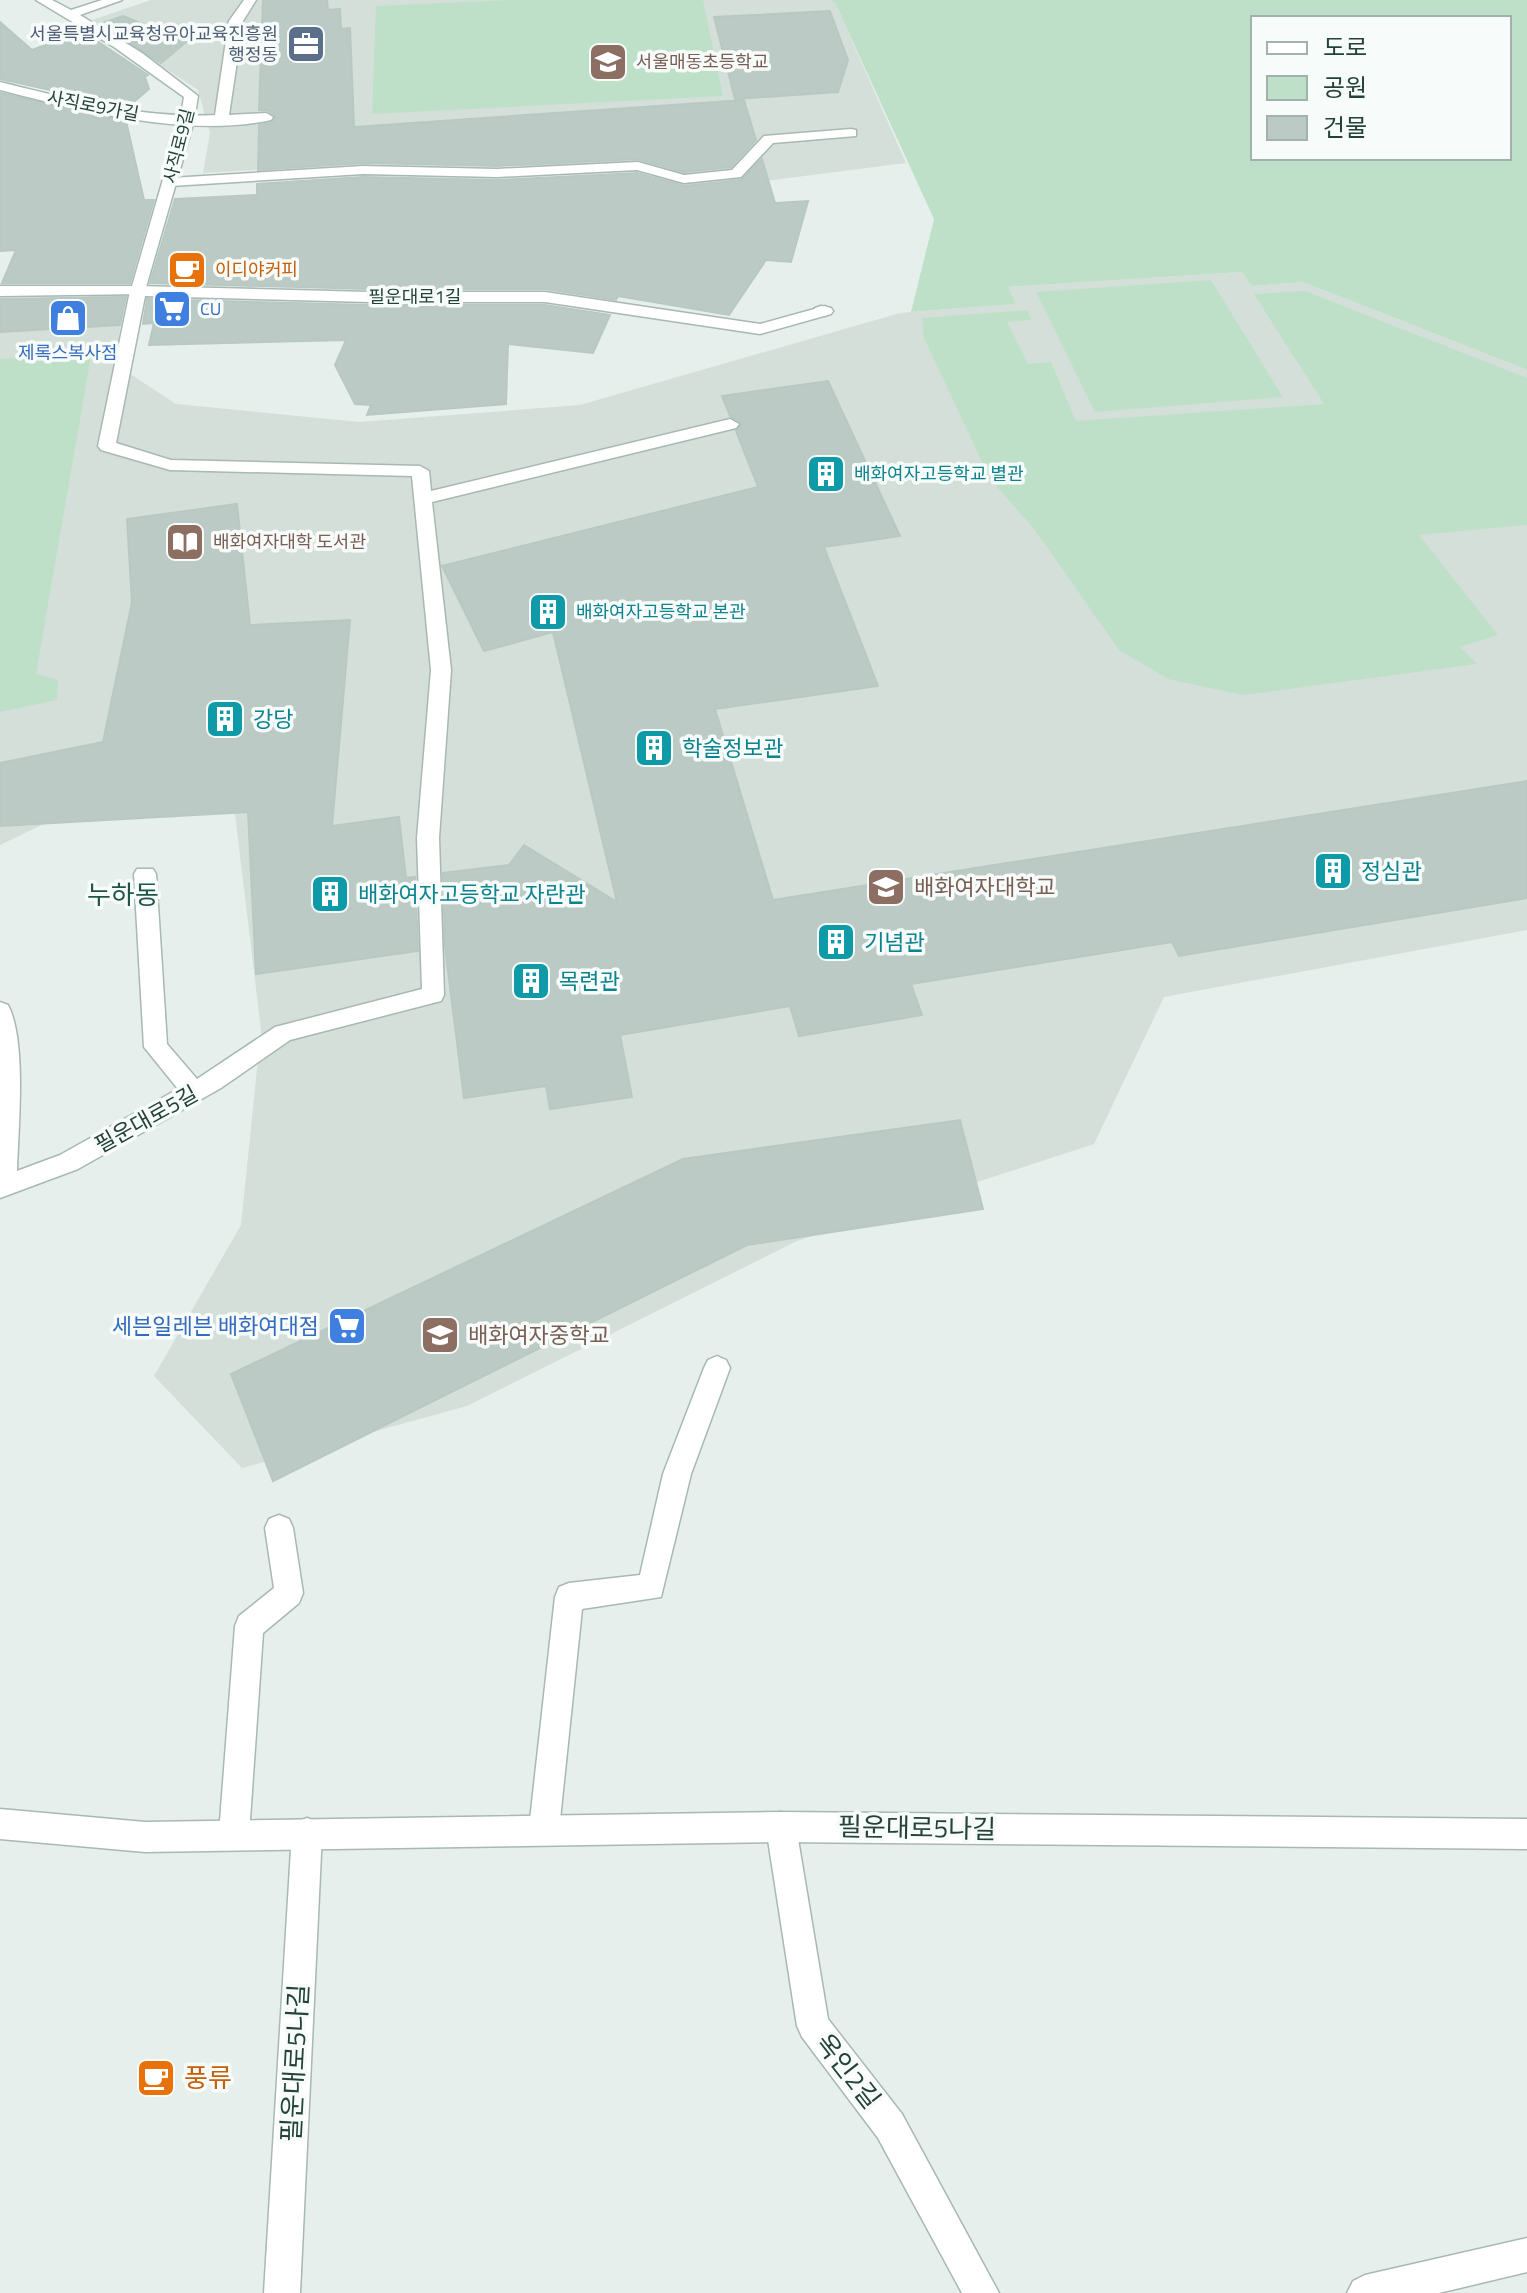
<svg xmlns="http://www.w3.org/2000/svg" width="1527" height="2293" font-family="'Titillium Web','Noto Sans KR',sans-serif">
<rect width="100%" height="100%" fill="#e6efeb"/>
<path fill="#d4dfda" d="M151,0H830L835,3L906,163L773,180L678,186L627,166L529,168L517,163L333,165L203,173L210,133L198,90L92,20Z
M1243,272L1252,286L1303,282L1527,370V930L1164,997L1094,1144L797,1241L467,1406L242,1468L154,1376L241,1225L261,1030L235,814L54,819L0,845V316L88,310L90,290L126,289L115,364L176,404L360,422L580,405L900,313L1015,304L1007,287Z"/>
<path fill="#bfe0c8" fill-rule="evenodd" d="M509,0H703L723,96L372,114L376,6Z
M830,0H1527V370L1303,282L1252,286L1242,272L1008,287L1016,304L911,312L934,219L835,3ZM1253,18H1509V158H1253Z
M1211,280L1283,397L1095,412L1036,292Z
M1305,291L1527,378V525L1419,535L1498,635L1460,647L1477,664L1243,695L1168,679L1119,650L1035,530L990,479L924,338L922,318L1028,310L1031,320L1007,322L1028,364L1051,362L1076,421L1324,404L1254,294Z
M91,356L36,674L58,680L57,700L0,712V359Z"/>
<path fill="#bbcac4" stroke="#b8c9c2" stroke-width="2" d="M263,0H327L328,10L340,9L341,29L350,28L354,127L744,100L756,140L731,167L684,172L638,159L497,166L363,163L258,170L259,125L271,123L276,116L267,110H259Z
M830,11L848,60L838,92L735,99L714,17Z
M123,16L186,42L161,63L100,24Z
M0,22L32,50L82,31L148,75L145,77L149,89L128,107L0,79Z
M0,93L126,121L144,200H154L130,283H2L16,250L0,251Z
M762,159L775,203L808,201L791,262L766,260L729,315L618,296L616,300L545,289H369L150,283L175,199L257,195V184L363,177L497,180L637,173L684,186L741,180Z
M126,297L120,325L0,332V299Z
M147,299L369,305H545L610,315L593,353L508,344L506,404L367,415L371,405L355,404L335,365L346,340L149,345L154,323L143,324Z
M828,381L900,536L824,547L878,686L715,709L773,900L1527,781V898L1179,956L1172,942L911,984L922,1015L799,1036L790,1006L620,1035L632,1097L550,1109L546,1086L464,1098L445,947L443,873L509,865L524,845L617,902L553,632L484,651L442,566L758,487L736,431L742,423L730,416L722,396Z
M237,504L250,625L350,620L332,826L399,817L406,878L415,877L418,951L256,974L248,812L0,826V763L103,742L132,602L127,519Z
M960,1120L983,1209L747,1245L273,1481L231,1374L683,1159Z"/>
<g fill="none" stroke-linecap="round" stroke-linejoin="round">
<g stroke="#a8b8b2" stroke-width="3">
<path id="lane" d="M244,0H256L243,21L229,115L266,113L273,117L271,120C186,138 82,111 0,90V82C70,99 142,119 215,115L229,21Z
M851,129L856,130V136L773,143L741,177L684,183L637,170L497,177L363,174L171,186L164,182L171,178L363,166L497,169L638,162L684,175L732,170L764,136Z
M138,286L369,292H545L760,324L825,306L833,311L831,314L760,334L545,302H369L145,296L116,443L171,460L420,466L429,471L431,491L730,419L739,424L736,428L432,502L451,670L439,838L444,995L441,1001L290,1040L221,1088L78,1169L0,1198V1002L8,1005C27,1041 18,1129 17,1171L60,1155L178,1089L144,1047L134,874L137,869H153L156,874L167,1044L197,1079L275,1027L422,989L417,838L431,670L412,476L170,470L101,450L98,446L130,291Z
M717,1356L726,1360L730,1368L691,1474L661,1597L582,1609L559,1829L555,1840L544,1844L533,1840L529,1829L555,1597L559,1587L569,1583L640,1575L663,1474L704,1368L708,1360Z
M279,1515L289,1519L293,1528L303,1593L299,1603L263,1633L249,1834L245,1845L234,1849L223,1845L219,1834L235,1626L239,1616L274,1588L265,1528L269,1519Z
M781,1812L792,1816L796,1827L828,2019L902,2114L999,2293H962L878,2138L802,2037L797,2026L766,1827L770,1816Z
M307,1818L318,1822L322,1833L300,2293H264L292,1833L296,1822Z
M1527,2238V2272L1439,2293H1347L1353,2281L1365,2275Z"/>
</g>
<g stroke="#a8b8b2" stroke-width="3">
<path id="street" d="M36,0H52L71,10L102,0H122L80,15L142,53L198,96L194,121L144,294L0,296V286H132L180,121L184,97L114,47Z
M821,306L831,308L833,311L825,316L815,314V308Z
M0,1809L145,1822L781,1812L1527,1819V1849L781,1842L145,1852L0,1839Z"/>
</g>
<use href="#lane" fill="#fff" fill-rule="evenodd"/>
<use href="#street" fill="#fff" fill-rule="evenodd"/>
</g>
<defs>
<g id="office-square" transform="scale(2)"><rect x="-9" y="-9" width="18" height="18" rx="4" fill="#5c6f8a" stroke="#f7fbf9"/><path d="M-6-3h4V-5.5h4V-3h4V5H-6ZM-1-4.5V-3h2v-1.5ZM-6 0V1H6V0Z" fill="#fff"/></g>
<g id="school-square" transform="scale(2)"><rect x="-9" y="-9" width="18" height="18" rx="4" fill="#8d6e63" stroke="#f7fbf9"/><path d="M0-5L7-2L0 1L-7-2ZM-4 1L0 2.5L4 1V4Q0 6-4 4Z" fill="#fff"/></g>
<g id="cafe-square" transform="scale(2)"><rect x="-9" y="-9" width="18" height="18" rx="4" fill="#e8710a" stroke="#f7fbf9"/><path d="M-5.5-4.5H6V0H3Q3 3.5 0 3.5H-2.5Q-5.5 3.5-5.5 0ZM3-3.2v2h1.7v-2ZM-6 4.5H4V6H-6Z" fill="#fff"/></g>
<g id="supermarket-square" transform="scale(2)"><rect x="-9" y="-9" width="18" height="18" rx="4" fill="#3f7fe0" stroke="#f7fbf9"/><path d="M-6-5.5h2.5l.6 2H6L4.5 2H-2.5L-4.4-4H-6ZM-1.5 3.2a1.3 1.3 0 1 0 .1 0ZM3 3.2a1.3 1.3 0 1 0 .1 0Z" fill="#fff"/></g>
<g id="shop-square" transform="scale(2)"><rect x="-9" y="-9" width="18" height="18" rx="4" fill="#3f7fe0" stroke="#f7fbf9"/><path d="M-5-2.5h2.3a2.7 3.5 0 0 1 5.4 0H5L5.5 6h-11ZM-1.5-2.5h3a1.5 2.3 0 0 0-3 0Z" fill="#fff"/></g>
<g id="building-square" transform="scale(2)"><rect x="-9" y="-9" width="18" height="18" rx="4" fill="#0f9aa8" stroke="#f7fbf9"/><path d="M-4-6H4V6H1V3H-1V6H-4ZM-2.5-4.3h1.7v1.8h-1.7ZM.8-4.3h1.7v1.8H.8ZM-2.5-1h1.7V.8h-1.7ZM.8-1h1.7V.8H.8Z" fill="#fff"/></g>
<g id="library-square" transform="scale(2)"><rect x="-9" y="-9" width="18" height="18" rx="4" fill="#8d6e63" stroke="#f7fbf9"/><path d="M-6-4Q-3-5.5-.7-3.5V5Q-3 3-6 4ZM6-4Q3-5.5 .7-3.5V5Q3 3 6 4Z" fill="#fff"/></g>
<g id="university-square" transform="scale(2)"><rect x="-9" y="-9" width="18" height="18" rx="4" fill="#8d6e63" stroke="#f7fbf9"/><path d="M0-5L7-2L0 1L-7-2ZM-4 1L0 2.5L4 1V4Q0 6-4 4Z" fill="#fff"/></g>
</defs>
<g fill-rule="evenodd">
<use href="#office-square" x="306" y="44"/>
<use href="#school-square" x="608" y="62"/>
<use href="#cafe-square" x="187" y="270"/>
<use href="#supermarket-square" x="172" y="309"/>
<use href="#shop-square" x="68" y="318"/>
<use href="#building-square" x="826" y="474"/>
<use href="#library-square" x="185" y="542"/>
<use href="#building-square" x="548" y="612"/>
<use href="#building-square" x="225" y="719"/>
<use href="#building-square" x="654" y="748"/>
<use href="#building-square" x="1333" y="871"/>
<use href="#university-square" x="886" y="887"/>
<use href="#building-square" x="330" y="894"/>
<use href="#building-square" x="836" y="942"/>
<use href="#building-square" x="531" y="981"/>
<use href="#supermarket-square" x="347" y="1326"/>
<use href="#school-square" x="440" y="1335"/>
<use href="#cafe-square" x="156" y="2078"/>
</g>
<g text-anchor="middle" stroke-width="7" stroke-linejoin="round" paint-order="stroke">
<g font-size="18" fill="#4e5e75" stroke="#f7fbf9" text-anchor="end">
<text x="278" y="40">서울특별시교육청유아교육진흥원<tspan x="278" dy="21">행정동</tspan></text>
</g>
<g font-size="18" fill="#785e54" stroke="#f7fbf9" text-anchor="start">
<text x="636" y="68">서울매동초등학교</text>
<text x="213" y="548">배화여자대학 도서관</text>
</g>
<g font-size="18" fill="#24423a" stroke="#f7fbf9">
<text transform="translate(93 106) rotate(11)" y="6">사직로9가길</text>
<text transform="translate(179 146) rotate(-76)" y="6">사직로9길</text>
<text x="415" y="303">필운대로1길</text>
</g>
<g font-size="18" fill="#c56008" stroke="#f7fbf9" text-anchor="start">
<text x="215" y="276">이디야커피</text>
</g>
<g font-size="18" fill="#366cbe" stroke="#f7fbf9" text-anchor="start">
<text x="200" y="315">CU</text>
<text x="68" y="359" text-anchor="middle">제록스복사점</text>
</g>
<g font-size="18" fill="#0d838f" stroke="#f7fbf9" text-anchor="start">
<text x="854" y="480">배화여자고등학교 별관</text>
<text x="576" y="618">배화여자고등학교 본관</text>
</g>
<g font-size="22" fill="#0d838f" stroke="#f7fbf9" text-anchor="start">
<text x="253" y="727">강당</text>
<text x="682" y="756">학술정보관</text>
<text x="1361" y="879">정심관</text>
<text x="358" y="902">배화여자고등학교 자란관</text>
<text x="864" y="950">기념관</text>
<text x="559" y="989">목련관</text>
</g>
<g font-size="22" fill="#785e54" stroke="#f7fbf9" text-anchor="start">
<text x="914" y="895">배화여자대학교</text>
<text x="468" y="1343">배화여자중학교</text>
</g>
<g font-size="22" fill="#24423a" stroke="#f7fbf9">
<text transform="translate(146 1119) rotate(-29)" y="8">필운대로5길</text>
</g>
<g font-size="22" fill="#366cbe" stroke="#f7fbf9" text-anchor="end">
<text x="319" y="1334">세븐일레븐 배화여대점</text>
</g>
<g font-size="26" fill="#1f5548" stroke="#f7fbf9">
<text x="123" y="904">누하동</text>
</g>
<g font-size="26" fill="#24423a" stroke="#f7fbf9">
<text transform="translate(917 1828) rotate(1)" y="9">필운대로5나길</text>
<text transform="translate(295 2063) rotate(-87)" y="9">필운대로5나길</text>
<text transform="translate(848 2071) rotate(52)" y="9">옥인2길</text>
</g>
<g font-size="26" fill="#c56008" stroke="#f7fbf9" text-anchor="start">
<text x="184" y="2087">풍류</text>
</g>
</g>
<rect x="1251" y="16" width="260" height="144" fill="#f7fbf9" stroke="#a3b1ad" stroke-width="2"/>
<rect x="1267" y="42" width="40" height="12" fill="#ffffff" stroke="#a3b1ad" stroke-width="2"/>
<text x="1323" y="56" font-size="24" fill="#24423a">도로</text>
<rect x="1267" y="76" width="40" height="24" fill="#bfe0c8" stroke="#a3b1ad" stroke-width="2"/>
<text x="1323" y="96" font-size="24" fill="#24423a">공원</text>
<rect x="1267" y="116" width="40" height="24" fill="#bbcac4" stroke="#a3b1ad" stroke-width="2"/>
<text x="1323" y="136" font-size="24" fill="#24423a">건물</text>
</svg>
